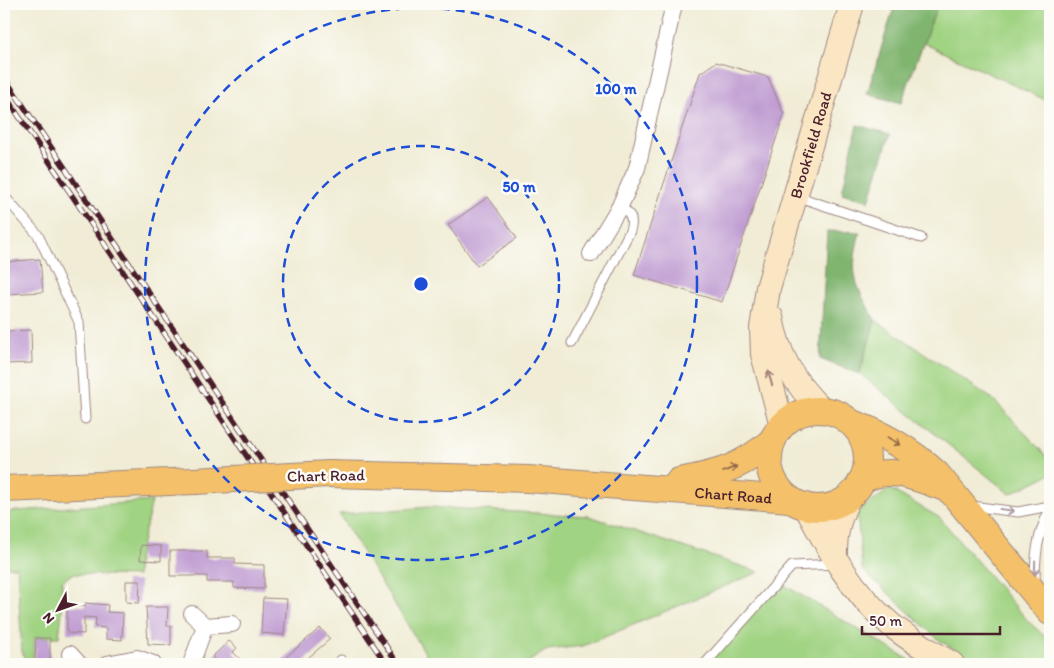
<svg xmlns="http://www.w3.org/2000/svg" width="1054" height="668" font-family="Itim,sans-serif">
<rect width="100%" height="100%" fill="#fdfcf7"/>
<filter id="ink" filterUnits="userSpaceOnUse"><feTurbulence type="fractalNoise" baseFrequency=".02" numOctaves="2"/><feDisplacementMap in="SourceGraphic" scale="10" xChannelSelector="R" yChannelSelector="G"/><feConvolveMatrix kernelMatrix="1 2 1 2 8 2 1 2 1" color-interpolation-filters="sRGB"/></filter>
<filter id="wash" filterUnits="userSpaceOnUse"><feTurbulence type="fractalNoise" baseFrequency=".0096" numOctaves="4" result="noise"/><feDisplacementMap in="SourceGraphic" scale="20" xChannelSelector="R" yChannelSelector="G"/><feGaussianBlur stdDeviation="1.12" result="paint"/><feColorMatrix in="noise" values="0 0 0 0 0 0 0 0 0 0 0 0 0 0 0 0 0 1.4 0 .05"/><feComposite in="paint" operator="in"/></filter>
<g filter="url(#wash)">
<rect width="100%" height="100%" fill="#f0ecd5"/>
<path fill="#a0d382" stroke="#757956" d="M938,4H1050V102L923,43Z
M875,320L994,400L1050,460V474L1010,494L860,374Z
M890,489L940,518L1029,622L1050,641V664H979L939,640L862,569L857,512Z
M152,501L138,559L137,576L72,574L62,581V612L59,637H35L33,660L25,659L22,652L17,567H4V512Z
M430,507L589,516L759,572L583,646L547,650L525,664H432L339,514Z
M781,583L916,664H705Z"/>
<path fill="#80b570" stroke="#656a4e" d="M895,4H938L901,103L867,94Z
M857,125L890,134L869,201L842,193Z
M827,231L860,232C849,274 854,283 875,320L859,374L820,359Z"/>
<g id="blocks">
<path fill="#bf9bd2" d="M716,62L768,77L784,115L722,302L634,275L700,73Z
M488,197L517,238L477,266L448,225Z
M40,259L43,292L4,294V262Z
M31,330L32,363L4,364V331Z
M141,545L161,546V561L140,560Z
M170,551H207V558H235V564L264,565V589L234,588V582H207V576H170Z
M126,581H140L139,603L126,602Z
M263,598L287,599L284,635L261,633Z
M85,603L108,605L107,612L123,613L122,640L106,639V628L95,627L96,618L84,617V634L67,633V606H85Z
M146,607H168L167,626H171V645L148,644Z
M320,628L330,639L301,664H278Z
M36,638H50V661L35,660Z
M229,641L237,648L233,652L245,664H219L212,657Z"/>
</g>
</g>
<g filter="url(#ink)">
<use href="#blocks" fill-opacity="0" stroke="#9d8680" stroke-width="1"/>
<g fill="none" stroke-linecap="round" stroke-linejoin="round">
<g stroke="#9d8680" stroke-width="11">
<path id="lane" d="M4,196L38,235L79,322L85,419
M796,196L921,238
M572,343L630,231C634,218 630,214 620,206
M971,506L1018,512L1050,506
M1035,584C1035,554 1037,536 1050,509
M336,664L341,660
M705,664L792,566L836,564"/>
</g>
<g stroke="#9d8680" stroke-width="18">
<path id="street" d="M591,254L620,206L637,168L674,4
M205,626L232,624
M70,654L79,664
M107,664L137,658L153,664
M191,664L205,626L192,614"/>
</g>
<g stroke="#9d8680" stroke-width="26">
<g id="secondary">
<path d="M771,317C777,354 795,385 822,410"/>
<path id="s1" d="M782,425L763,354L762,328L768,288L852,4"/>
<path d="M805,505C828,548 852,593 890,624C909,640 931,652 952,664"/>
<path d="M835,557C834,534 839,514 851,494"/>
</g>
</g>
<g stroke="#9d8680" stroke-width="28">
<g id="primary">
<circle cx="818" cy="459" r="49"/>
<path d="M849,422C883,433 911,450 937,474L1050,612"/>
<path id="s2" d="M329,474L528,479L790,499"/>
<path d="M679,481C718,474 743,467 773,440"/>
<path d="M861,481C889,464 918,478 947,489"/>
<path d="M4,489L194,481"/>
</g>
</g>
<use href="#lane" stroke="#fff" stroke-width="9"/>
<use href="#street" stroke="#fff" stroke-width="16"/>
<use href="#secondary" stroke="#fbe6c4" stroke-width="24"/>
<use href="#primary" stroke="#f4c16b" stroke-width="26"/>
<g stroke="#4a1f2b" stroke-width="5.5">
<path id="rail" d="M4,77L398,664
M4,94L386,664"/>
</g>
<use href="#rail" stroke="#fdfcf7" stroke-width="4" stroke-dasharray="11" stroke-linecap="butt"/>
<g stroke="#9d8680" stroke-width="28" stroke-linecap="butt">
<path id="primary-bridge" d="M194,481L329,474"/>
</g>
<use href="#primary-bridge" stroke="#f4c16b" stroke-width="26"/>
</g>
<defs><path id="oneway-shaft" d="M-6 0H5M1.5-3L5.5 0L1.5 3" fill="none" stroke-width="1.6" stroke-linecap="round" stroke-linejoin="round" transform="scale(1.25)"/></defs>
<use stroke="#a28278" href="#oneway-shaft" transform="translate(770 378) rotate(-107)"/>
<g stroke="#966848">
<use href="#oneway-shaft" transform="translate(894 441) rotate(30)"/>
<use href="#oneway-shaft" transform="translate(730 469) rotate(-22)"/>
</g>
<g stroke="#ae9aa0">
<use href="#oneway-shaft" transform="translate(1007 510) rotate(7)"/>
<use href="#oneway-shaft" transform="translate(1035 568) rotate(91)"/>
</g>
</g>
<g fill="none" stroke="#1d4ed8" stroke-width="2.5" stroke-dasharray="9 6">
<circle cx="421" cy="284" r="138"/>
<circle cx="421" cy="284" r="276"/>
</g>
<g text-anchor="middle" stroke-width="5" stroke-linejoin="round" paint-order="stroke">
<g font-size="16" fill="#4a1f2b" stroke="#fdfcf7">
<text dy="6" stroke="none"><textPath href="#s1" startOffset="289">Brookfield Road</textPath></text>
<text transform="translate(326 475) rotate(-1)" y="6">Chart Road</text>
<text dy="6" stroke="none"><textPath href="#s2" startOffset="405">Chart Road</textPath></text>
</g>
</g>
<circle cx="421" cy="284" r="8" fill="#1d4ed8" stroke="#fdfcf7" stroke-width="2.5"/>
<g font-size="15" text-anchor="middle" font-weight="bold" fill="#1d4ed8" stroke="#fdfcf7" stroke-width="5" stroke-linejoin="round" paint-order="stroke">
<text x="616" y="94">100 m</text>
<text x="519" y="192">50 m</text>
</g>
<rect width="1054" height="668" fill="none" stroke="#fdfcf7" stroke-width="20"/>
<g transform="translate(58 610) rotate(229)" stroke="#fdfcf7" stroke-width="4" paint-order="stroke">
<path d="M0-4L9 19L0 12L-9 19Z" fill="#4a1f2b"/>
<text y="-8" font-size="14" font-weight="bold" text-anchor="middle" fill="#4a1f2b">N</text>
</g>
<path d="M862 626v8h138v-8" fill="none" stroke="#4a1f2b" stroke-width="2.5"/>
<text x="869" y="626" font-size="15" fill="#4a1f2b" stroke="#fdfcf7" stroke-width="4" paint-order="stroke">50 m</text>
</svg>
